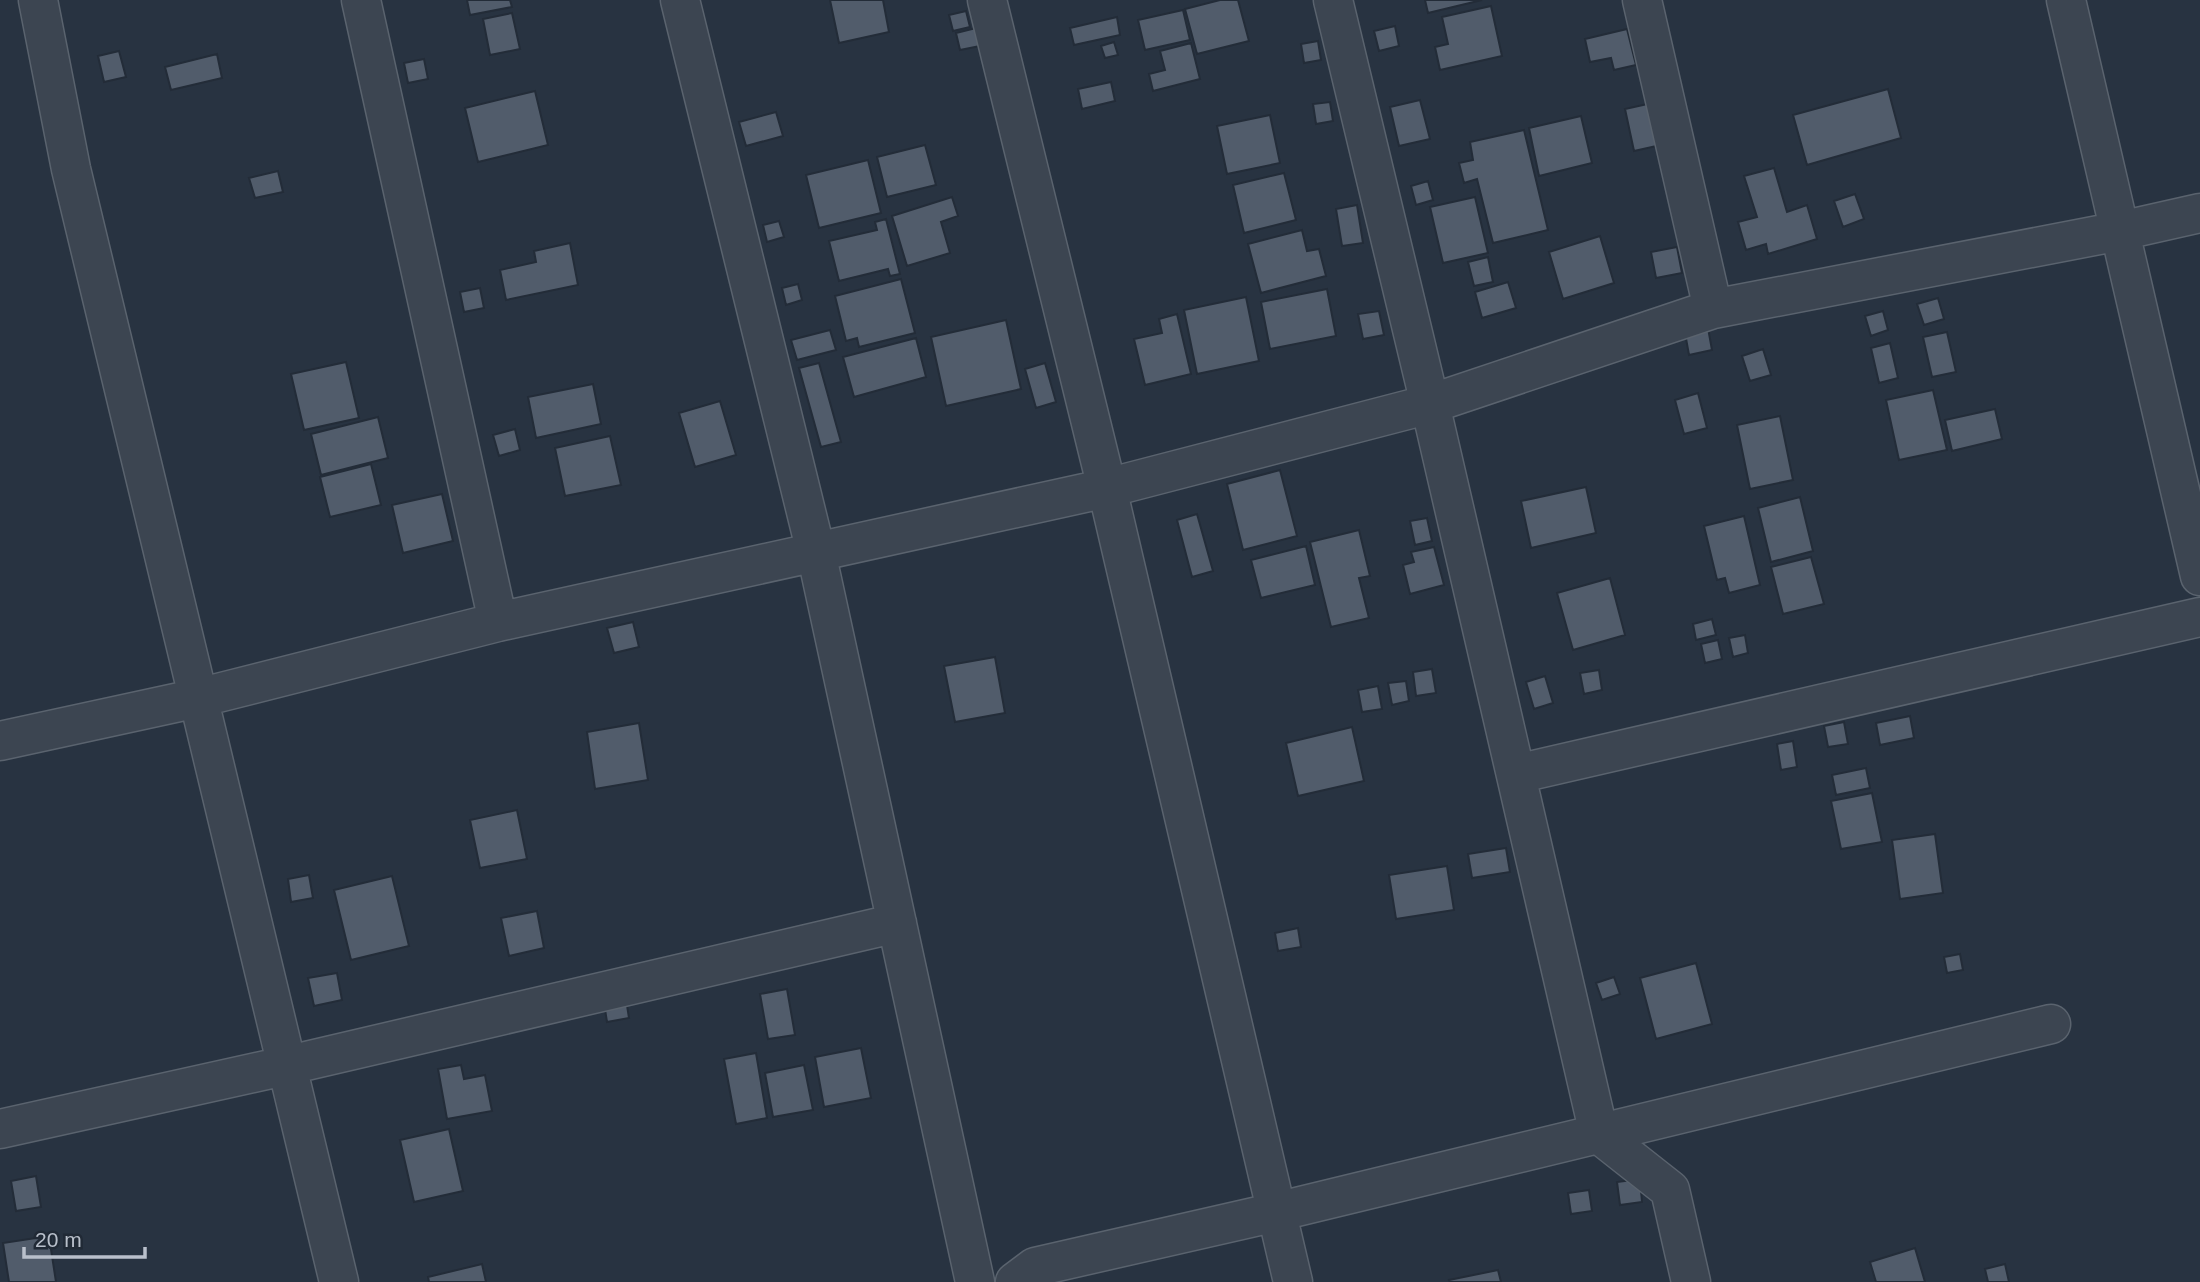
<svg xmlns="http://www.w3.org/2000/svg" width="2200" height="1282" font-family="Helvetica,sans-serif">
<rect width="100%" height="100%" fill="#283341"/>
<path fill="#515c6b" stroke="#232c38" stroke-width="2" d="M467,0H510L512,7L470,15Z
M830,0H883L889,32L839,43Z
M1220,0H1238L1249,41L1197,54L1185,9Z
M1425,0H1482L1428,13Z
M1491,6L1502,56L1440,70L1435,47L1448,44L1442,17Z
M1183,10L1190,40L1145,50L1138,20Z
M966,11L970,27L953,31L949,15Z
M512,13L520,49L490,55L483,19Z
M1117,17L1120,35L1074,45L1070,28Z
M1395,26L1399,46L1379,51L1374,31Z
M980,27L985,45L960,50L956,33Z
M1627,29L1636,65L1614,70L1611,58L1590,62L1585,39Z
M1318,41L1321,60L1304,63L1301,44Z
M1114,42L1118,55L1105,58L1101,46Z
M1191,43L1200,79L1153,91L1149,74L1165,70L1160,51Z
M119,51L126,77L104,82L98,56Z
M217,54L222,78L171,90L165,67Z
M424,59L428,79L408,83L404,63Z
M1111,82L1115,101L1082,109L1078,89Z
M1888,89L1901,138L1807,165L1793,115Z
M535,91L548,145L478,162L465,108Z
M1420,100L1430,139L1399,146L1390,107Z
M1330,102L1333,121L1316,124L1313,104Z
M1652,103L1661,145L1634,151L1625,109Z
M776,112L783,136L746,146L739,122Z
M1270,115L1280,163L1227,174L1217,126Z
M1581,116L1592,163L1539,176L1529,128Z
M1524,130L1548,230L1493,243L1477,179L1464,183L1459,163L1473,160L1470,142Z
M925,145L936,185L887,197L877,157Z
M868,160L881,213L819,228L806,175Z
M1774,168L1787,212L1807,205L1817,239L1768,254L1766,244L1746,250L1738,222L1757,217L1744,176Z
M278,171L283,192L255,198L249,178Z
M1284,173L1296,220L1244,233L1233,185Z
M1428,181L1433,200L1416,205L1411,186Z
M1855,194L1864,219L1843,227L1834,201Z
M952,197L958,216L941,222L950,253L907,266L892,216Z
M1475,197L1488,253L1443,263L1430,207Z
M1357,205L1363,243L1342,246L1336,209Z
M886,219L900,274L890,276L888,269L839,281L829,241L877,230L875,222Z
M779,221L784,237L767,242L763,225Z
M1302,230L1307,251L1319,249L1326,276L1261,293L1248,244Z
M1600,236L1614,283L1563,299L1549,252Z
M570,243L578,285L506,300L500,270L536,262L534,251Z
M1677,247L1682,273L1656,278L1651,252Z
M1488,257L1493,282L1474,286L1468,262Z
M901,279L915,333L859,347L857,338L846,341L835,296Z
M1508,282L1516,308L1482,318L1475,292Z
M798,284L802,300L786,305L782,288Z
M480,288L484,308L464,312L460,292Z
M1327,289L1336,336L1270,349L1261,302Z
M1246,297L1259,361L1197,374L1184,310Z
M1938,298L1944,319L1924,325L1917,304Z
M1379,311L1384,335L1363,339L1358,314Z
M1883,311L1888,330L1871,336L1865,316Z
M1177,314L1191,374L1145,385L1134,339L1162,333L1159,319Z
M1006,320L1021,389L946,406L931,337Z
M1708,328L1712,350L1689,355L1685,333Z
M830,330L836,350L797,360L791,340Z
M1947,332L1956,372L1932,377L1923,337Z
M916,338L926,377L854,397L843,357Z
M1890,343L1898,378L1879,383L1871,348Z
M1763,349L1771,375L1750,381L1742,356Z
M346,362L359,418L304,430L291,374Z
M819,363L841,442L821,447L799,368Z
M1045,363L1056,402L1036,408L1025,369Z
M593,384L601,424L536,438L528,397Z
M1933,390L1947,450L1899,460L1886,400Z
M1698,393L1707,428L1684,434L1675,400Z
M720,401L736,455L695,467L679,413Z
M1995,409L2002,439L1952,451L1945,420Z
M1780,416L1793,480L1750,489L1737,425Z
M378,417L388,458L321,475L311,434Z
M515,429L520,450L499,456L493,435Z
M610,436L621,485L565,496L555,448Z
M371,464L381,505L330,517L320,477Z
M1280,470L1297,536L1243,550L1227,484Z
M1586,487L1596,533L1531,548L1521,501Z
M442,494L453,541L403,553L392,505Z
M1800,497L1813,551L1771,562L1758,508Z
M1197,514L1213,571L1192,577L1177,520Z
M1744,516L1760,585L1729,593L1725,578L1717,580L1704,526Z
M1427,518L1432,541L1415,545L1410,521Z
M1359,530L1370,576L1359,578L1369,618L1331,627L1310,542Z
M1306,546L1315,585L1261,598L1251,560Z
M1434,547L1444,585L1410,594L1403,565L1414,562L1411,552Z
M1811,557L1824,604L1783,614L1771,567Z
M1610,578L1625,635L1573,650L1557,593Z
M1712,619L1716,635L1696,640L1693,624Z
M633,622L639,647L614,653L607,628Z
M1745,635L1748,653L1733,657L1729,638Z
M1718,640L1722,659L1705,663L1701,644Z
M995,657L1005,713L955,722L944,666Z
M1432,669L1436,693L1416,696L1413,672Z
M1599,670L1602,690L1584,694L1580,673Z
M1545,676L1553,703L1534,709L1526,682Z
M1406,681L1409,701L1392,705L1388,683Z
M1378,686L1382,709L1362,712L1358,690Z
M1910,716L1914,738L1880,745L1876,723Z
M1844,722L1848,744L1828,747L1824,726Z
M639,723L648,780L595,789L587,732Z
M1352,727L1364,781L1298,796L1286,743Z
M1793,741L1797,767L1781,770L1777,744Z
M1866,768L1870,788L1836,795L1832,775Z
M1872,793L1882,842L1841,849L1831,801Z
M517,810L527,859L480,868L470,820Z
M1935,834L1943,893L1900,899L1892,840Z
M1506,848L1510,872L1472,878L1468,854Z
M1447,866L1454,910L1396,919L1389,875Z
M309,875L313,898L291,902L288,879Z
M392,876L409,946L351,960L334,890Z
M537,911L544,948L509,956L501,918Z
M1298,928L1301,947L1278,951L1275,933Z
M1960,954L1963,970L1947,973L1944,957Z
M1696,963L1712,1024L1656,1039L1640,978Z
M337,973L342,1000L314,1006L308,978Z
M1614,977L1620,994L1602,1000L1596,983Z
M787,989L795,1035L768,1039L760,994Z
M626,999L629,1018L607,1022L604,1003Z
M861,1048L871,1098L824,1107L815,1057Z
M756,1053L767,1118L736,1124L724,1059Z
M461,1065L464,1079L485,1075L492,1111L447,1119L438,1069Z
M804,1065L813,1110L773,1117L765,1073Z
M449,1129L463,1191L414,1202L400,1140Z
M36,1176L41,1207L16,1211L11,1181Z
M1640,1179L1642,1202L1620,1205L1617,1182Z
M1589,1190L1592,1211L1571,1214L1568,1193Z
M49,1236L56,1282H9L3,1243Z
M1915,1248L1925,1282H1876L1870,1262Z
M482,1264L486,1282H429L428,1277Z
M2005,1264L2009,1282H1988L1985,1269Z
M1498,1270L1501,1282H1450L1449,1280Z"/>
<g fill="none" stroke-linecap="round" stroke-linejoin="round">
<g stroke="#5a636e" stroke-width="41">
<path id="minor" d="M38,0L71,169L339,1282
M361,0L498,622
M680,0L816,552L975,1282
M987,0L1107,488L1293,1282
M1333,0L1430,404L1599,1134L1670,1190L1691,1282
M1642,0L1713,309L2120,231L2200,213
M2066,0L2200,576
M0,741L198,698L498,622L1107,488L1430,404L1713,309
M1516,774L2200,617
M0,1129L289,1065L897,923
M1015,1282L1035,1267L1276,1212L2051,1024"/>
</g>
<use href="#minor" stroke="#3c4551" stroke-width="38"/>
</g>
<path d="M24 1247v10h121v-10" fill="none" stroke="#b9c0cb" stroke-width="3.5"/>
<text x="35" y="1247" font-size="21" fill="#b9c0cb" stroke="#212a36" stroke-width="5" paint-order="stroke">20 m</text>
</svg>
